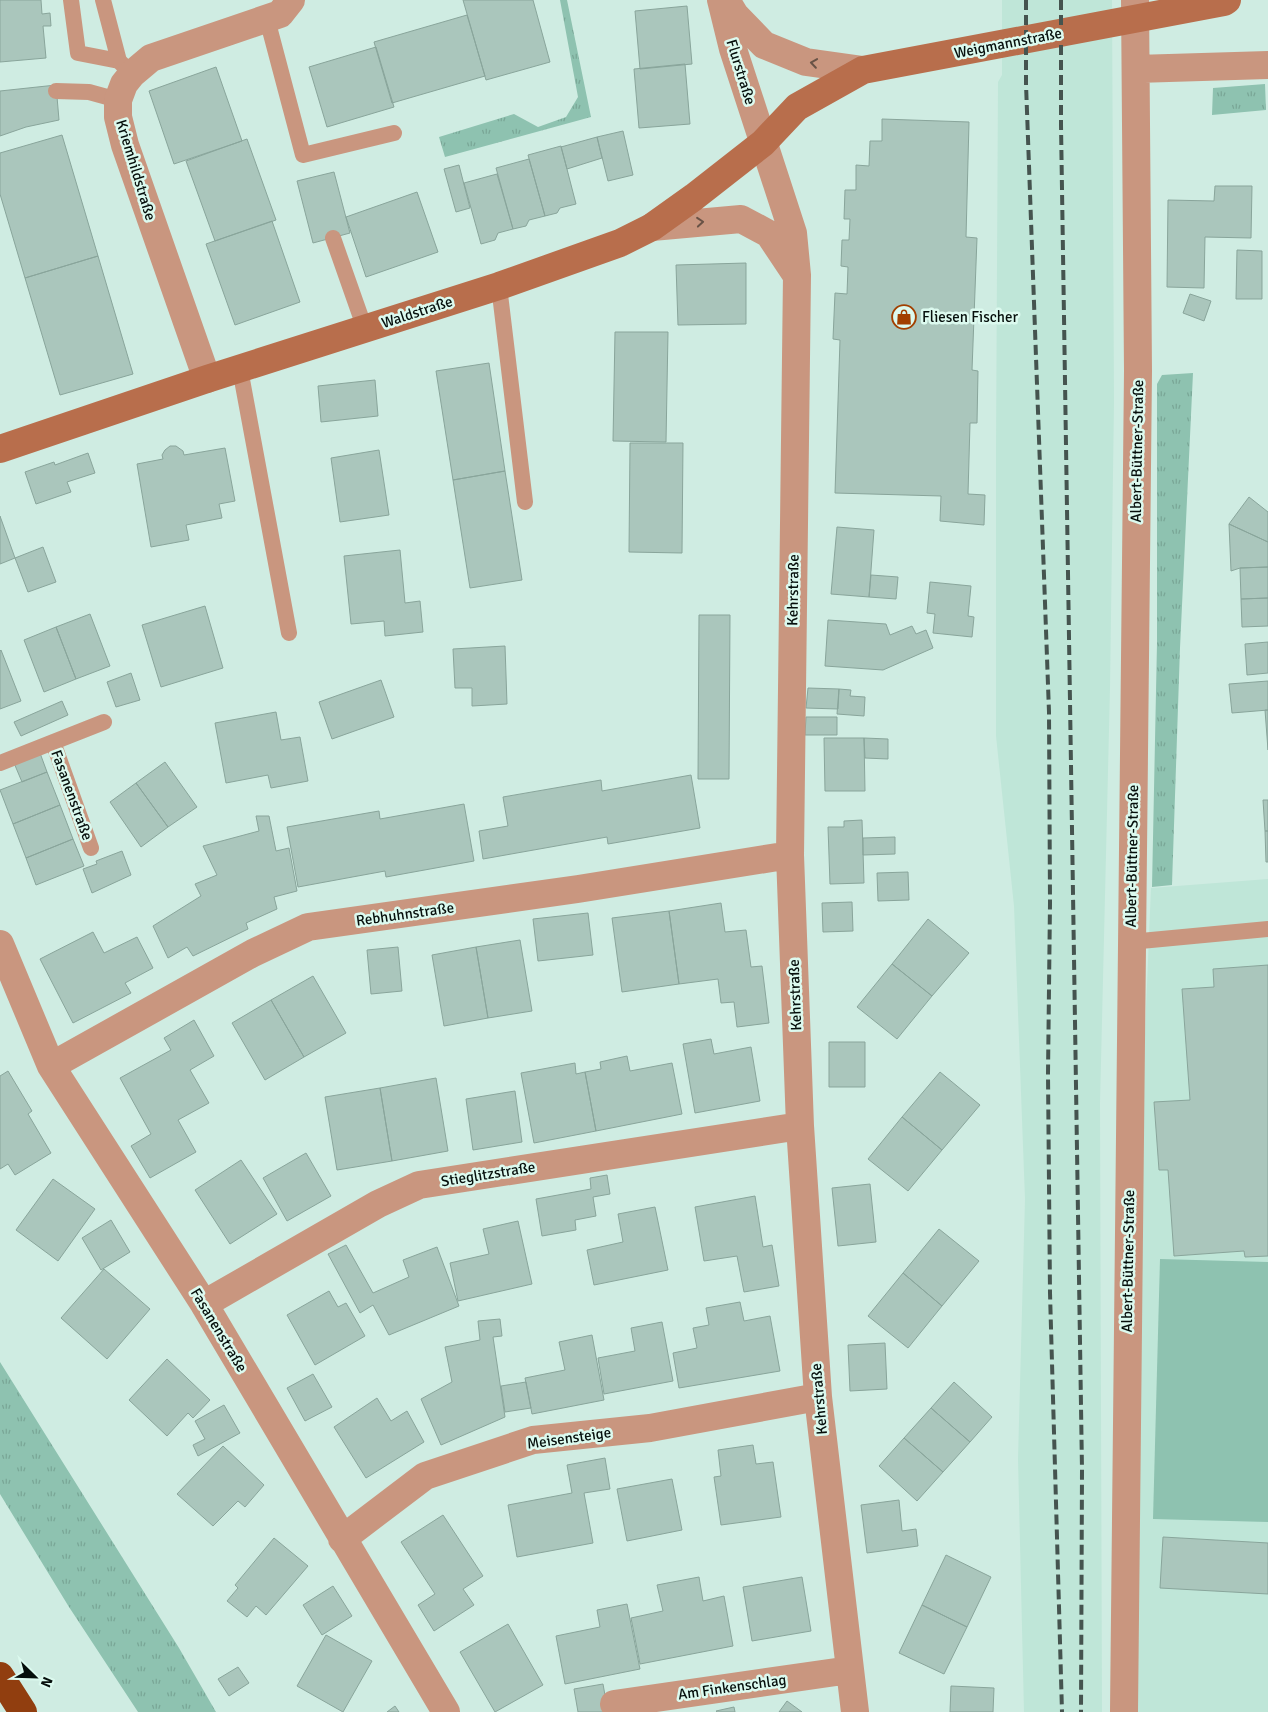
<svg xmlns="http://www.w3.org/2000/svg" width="1268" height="1712" font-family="Signika,sans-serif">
<defs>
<pattern id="grass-tufts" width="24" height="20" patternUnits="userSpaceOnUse" patternTransform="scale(1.25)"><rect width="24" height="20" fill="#8ec2b0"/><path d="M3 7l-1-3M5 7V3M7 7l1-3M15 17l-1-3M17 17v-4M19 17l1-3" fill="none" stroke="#79a696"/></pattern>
</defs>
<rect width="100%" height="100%" fill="#cfece2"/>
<path fill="#bfe6d8" d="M1002,0H1112L1114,402L1110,688L1100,1104L1102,1712H1024L1018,1459L1025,1199L1014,906L996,736V449L998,82L1002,75Z
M1268,879V1712H1134L1130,1397L1151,888Z"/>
<path fill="url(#grass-tufts)" d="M560,0H567L591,117L445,157L439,137L514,114L538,127L566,117L578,97Z
M1265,84L1266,110L1212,115L1213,88Z
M1193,373L1180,648L1172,885L1152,887L1157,643V384L1162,375Z
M0,1362L179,1648L216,1712H138L69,1607L0,1494Z"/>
<path fill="#8ec2b0" d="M1160,1259L1268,1262V1522L1153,1519Z"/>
<path fill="#aac6bc" stroke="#89a59b" d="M0,0H41L42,14L50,13L51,26H43L46,58L0,62Z
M463,0H533L550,62L486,80Z
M687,6L692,64L640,69L635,11Z
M467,15L485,76L392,103L374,42Z
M376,47L394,107L327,127L309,67Z
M685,64L690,124L639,128L634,69Z
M216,67L242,141L174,164L149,91Z
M56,85L59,120L26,127L0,136V91Z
M882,119L969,122L966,237L977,238L972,370L978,371L977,423H970L968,494L985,495L984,525L940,521L941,496L835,493L840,340L833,339L835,293L847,294L848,267L841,266L842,240H849L850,219H844L845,190H856V165L869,166L870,141H882Z
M623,131L633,175L608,181L597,137Z
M62,135L98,256L25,278L0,194V153Z
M597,137L602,158L567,169L561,147Z
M247,139L276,220L215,241L186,161Z
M561,146L576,204L560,208L557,213L545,216L528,155Z
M529,159L545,216L529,220L526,226L513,229L496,168Z
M459,165L470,208L456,212L444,169Z
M334,172L350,233L313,243L297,181Z
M497,174L513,229L498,233L495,240L481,244L464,183Z
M1215,186H1252L1251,238L1205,237L1204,288L1167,287L1168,200L1214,201Z
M417,192L438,252L366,277L346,217Z
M272,221L300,302L235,325L206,244Z
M1237,250L1262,251V299H1236Z
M98,256L133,374L60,395L25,278Z
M746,263V324L678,325L676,265Z
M1190,294L1211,301L1204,321L1183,313Z
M615,332H668L666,442L613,441Z
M489,363L505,471L453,480L436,371Z
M375,380L378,416L321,422L318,386Z
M630,443H683L682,553L629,552Z
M170,446H176L183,451L184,455L225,448L235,501L219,504L222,518L186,525L189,540L151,547L137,464L163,459L162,455L165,450Z
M379,450L389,515L340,522L331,458Z
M88,453L95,473L67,482L71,492L36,504L25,472L54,462L55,465Z
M505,471L522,580L470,588L453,480Z
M1249,497L1268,512V542L1229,524Z
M0,516L15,558L0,564Z
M1229,524L1268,542V567L1240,568L1231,571Z
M837,527L874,530L869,597L831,594Z
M43,547L56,582L28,592L15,558Z
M400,550L405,603L420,601L423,632L385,636L384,621L351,624L344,556Z
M1268,567V598L1241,599L1240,568Z
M871,575L898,577L896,599L869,597Z
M930,582L971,586L968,616L974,617L972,637L933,633L935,614L927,613Z
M1268,598V626L1242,627L1241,599Z
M205,606L223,668L161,687L142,625Z
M90,614L110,666L76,679L56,627Z
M699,615H730L729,779H698Z
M828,620L886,624L890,635L912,626L916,634L926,630L933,648L883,670L825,666Z
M56,627L76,679L44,692L24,640Z
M1268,642V673L1247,675L1245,644Z
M505,646L507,704L472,706V688H455L453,649Z
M1,650L21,701L0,709V651Z
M131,673L140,700L116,707L107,682Z
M381,680L394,717L332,739L319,702Z
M1268,681V710L1232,713L1229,684Z
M808,688L839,689L838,709L806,708Z
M839,689L851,690L850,696L865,697L864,716L837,714Z
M62,701L68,715L21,736L14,722Z
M1265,710H1268V750Z
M276,712L281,740L300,737L308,781L271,788L268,775L226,783L215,723Z
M806,717H837V735H805Z
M824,738H864L865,791H825Z
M864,738L888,739V759L865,758Z
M40,753L47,772L22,782L14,763Z
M165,762L197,807L168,827L136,783Z
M47,772L60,805L13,824L0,790Z
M691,775L700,828L608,844L607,837L483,859L479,831L508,826L503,797L601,780L602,791Z
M136,783L168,827L141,847L110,802Z
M1263,800H1268V831H1265Z
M464,804L474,861L386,877L385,871L298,887L287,827L379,811L380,819Z
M60,805L73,839L26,858L13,824Z
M256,816H269L276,851L289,848L297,891L274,897L277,909L246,923L248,929L193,956L187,947L168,958L153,926L201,896L195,884L217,875L203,846L259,831Z
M862,820L864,883L830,884L828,827H844V821Z
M1265,831H1268V862H1266Z
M895,837V854L863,855V838Z
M73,839L84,866L36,885L26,858Z
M122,851L131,875L92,893L83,869L97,864L96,861Z
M908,872L909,900L878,901L877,873Z
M852,902L853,931L823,932L822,903Z
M721,903L725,932L746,930L751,967L762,966L769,1023L737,1027L734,1002L721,1003L718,979L679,984L669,911Z
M669,911L679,984L622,992L612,918Z
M588,913L593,955L538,961L533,919Z
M928,919L969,953L932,996L892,964Z
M93,932L104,953L137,937L153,968L125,983L131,993L73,1023L40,959Z
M520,940L532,1011L488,1018L476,947Z
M398,947L402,991L371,994L367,950Z
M476,947L488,1018L444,1026L432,955Z
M892,964L932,996L897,1039L857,1007Z
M1268,965V1256L1245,1257L1244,1251L1174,1256L1168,1170H1159L1154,1102L1190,1100L1182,989L1214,987L1213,969Z
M313,976L346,1033L304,1057L271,1000Z
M271,1000L304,1057L265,1080L232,1023Z
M194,1020L214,1056L190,1070L209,1103L178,1120L196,1152L150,1178L131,1146L151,1134L120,1078L171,1050L164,1038Z
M711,1039L714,1054L751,1047L760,1101L695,1113L683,1044Z
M829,1042H865V1087H829Z
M627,1056L630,1071L672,1063L682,1114L596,1131L585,1072L601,1069L600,1062Z
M575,1063L576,1074L585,1072L596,1131L534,1143L521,1073Z
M8,1071L32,1111L28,1114L51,1153L15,1175L8,1164L0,1169V1076Z
M940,1072L980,1105L942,1150L902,1117Z
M436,1078L448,1151L392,1161L380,1088Z
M380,1088L392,1161L337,1170L325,1097Z
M515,1091L522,1142L473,1150L466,1099Z
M902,1117L942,1150L908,1191L868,1159Z
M306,1153L331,1196L287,1221L263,1178Z
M241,1160L277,1214L230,1244L195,1190Z
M607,1175L610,1194L593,1197L596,1216L575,1220L576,1230L542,1236L536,1199L591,1189L590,1178Z
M53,1179L95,1209L58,1261L16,1230Z
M870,1184L876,1242L838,1246L832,1188Z
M755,1196L763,1247L772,1245L779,1286L744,1292L737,1256L704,1261L695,1207Z
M655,1207L668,1270L594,1285L587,1250L623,1242L618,1214Z
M111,1220L130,1252L101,1270L82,1238Z
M518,1221L532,1284L458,1301L450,1263L489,1254L483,1229Z
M939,1229L979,1261L942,1306L903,1273Z
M346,1245L373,1293L409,1277L403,1260L437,1247L459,1306L389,1335L373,1305L360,1313L328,1254Z
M104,1269L150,1309L107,1359L61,1318Z
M903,1273L942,1306L908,1348L868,1316Z
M329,1291L338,1307L346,1303L365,1336L315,1365L287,1315Z
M740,1302L744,1321L770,1316L780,1371L679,1388L673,1353L697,1348L693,1328L709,1325L706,1308Z
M500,1319L502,1336L493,1337L505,1417L441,1445L421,1399L452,1382L445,1347L480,1340L478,1321Z
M662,1322L673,1381L604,1394L598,1358L635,1351L631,1328Z
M592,1335L604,1400L532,1414L525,1378L565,1370L559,1342Z
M885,1343L887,1389L850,1391L848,1345Z
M167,1359L210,1400L193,1418L188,1413L167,1436L129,1400Z
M313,1374L332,1407L305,1421L287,1388Z
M526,1382L531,1408L505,1412L501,1386Z
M954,1382L992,1417L970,1442L931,1408Z
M377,1398L391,1421L407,1411L424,1442L366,1478L334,1427Z
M224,1405L240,1433L198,1456L193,1445L205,1439L195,1421Z
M931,1408L970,1442L943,1472L904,1438Z
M904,1438L943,1472L917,1501L879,1466Z
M753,1445L756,1464L773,1462L781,1517L721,1525L714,1477L721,1476L718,1450Z
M223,1446L264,1485L245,1507L238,1501L213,1526L177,1494Z
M605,1458L610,1489L584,1493L593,1543L517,1557L508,1505L572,1493L567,1465Z
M672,1479L682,1530L627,1541L617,1489Z
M899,1500L902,1531L916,1529L918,1546L867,1553L861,1505Z
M443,1515L483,1576L463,1589L474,1605L434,1631L418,1605L435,1594L401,1542Z
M1163,1537L1268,1543V1594L1160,1588Z
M274,1538L308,1566L266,1615L256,1606L247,1617L227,1601L238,1588L235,1585Z
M946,1555L991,1577L967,1627L922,1605Z
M699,1577L703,1601L724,1596L733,1646L640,1664L631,1618L663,1611L657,1585Z
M802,1577L811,1631L752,1641L743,1587Z
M333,1586L352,1616L322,1635L303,1605Z
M627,1604L640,1669L565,1684L556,1636L600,1627L597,1610Z
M922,1605L967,1627L944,1674L899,1653Z
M508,1624L543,1685L495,1712L460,1652Z
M326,1635L372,1661L343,1712L297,1686Z
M238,1667L249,1683L229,1696L218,1679Z
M603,1684L608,1712H578L574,1689Z
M951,1686L994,1688L993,1712H950Z
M787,1701L802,1712H779Z
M395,1706L399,1712H387Z
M734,1707L735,1712H717L716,1711Z"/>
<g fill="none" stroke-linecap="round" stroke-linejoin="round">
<path stroke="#c9967f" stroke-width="16" d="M71,0L78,53L119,61
M103,0L119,61L125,67
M267,19L303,155L394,133
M56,91L89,92L118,100
M333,238L365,329
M499,286L525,502
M240,369L289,633
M53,742L91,848
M0,763L104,722
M1130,942L1268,929"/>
<path stroke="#c9967f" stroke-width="28" d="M721,0L733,49L793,233L797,275L790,855L800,1126L818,1397L855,1712
M726,0L735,15L764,45L806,62L863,70
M1136,69L1268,65
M652,227L741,219L769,234L795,273
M207,379L125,145L118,117V100L124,84L132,74L151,58L280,14L291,0
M0,944L51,1066L204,1304L446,1712
M51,1066L253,953L308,927L578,889L790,855
M204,1304L378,1204L419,1185L800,1126
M342,1539L425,1476L533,1440L650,1428L818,1397
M614,1704L850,1670
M1124,1712L1138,371L1135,0"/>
<path stroke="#b86e4c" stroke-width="28" d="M0,449L207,379L499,286L620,243L652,227L694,197L763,143L797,107L863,70L1224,2L1227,0"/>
<path stroke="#913e0f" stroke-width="28" d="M0,1676L23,1712"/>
<path stroke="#45544f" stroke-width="4" stroke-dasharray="10 5" stroke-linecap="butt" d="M1026,0V84L1049,712L1050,903L1048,1074L1050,1293L1062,1712
M1061,0V125L1082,1470L1081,1712"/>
</g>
<defs><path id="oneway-chevron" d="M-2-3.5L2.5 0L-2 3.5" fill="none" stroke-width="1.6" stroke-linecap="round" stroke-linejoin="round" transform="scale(1.25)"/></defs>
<g stroke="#685246">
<use href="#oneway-chevron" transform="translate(814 63) rotate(-172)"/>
<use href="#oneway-chevron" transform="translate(700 222) rotate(-5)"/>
</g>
<defs>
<g id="shop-ring" transform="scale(1.25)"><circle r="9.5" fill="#dcfaef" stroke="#a24000" stroke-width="1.5"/><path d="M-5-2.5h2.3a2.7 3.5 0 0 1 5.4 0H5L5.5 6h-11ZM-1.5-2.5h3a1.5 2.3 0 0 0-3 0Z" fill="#a24000"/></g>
</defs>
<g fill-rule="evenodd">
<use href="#shop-ring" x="904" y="317"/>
</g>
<g text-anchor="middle" stroke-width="5" stroke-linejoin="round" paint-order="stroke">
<g font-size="15" fill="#060f0c" stroke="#dcfaef">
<text transform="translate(1008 43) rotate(-11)" y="5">Weigmannstraße</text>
<text transform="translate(741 72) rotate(73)" y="5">Flurstraße</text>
<text transform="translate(136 170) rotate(73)" y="5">Kriemhildstraße</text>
<text transform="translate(417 312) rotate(-18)" y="5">Waldstraße</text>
<text transform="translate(1137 451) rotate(-89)" y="5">Albert-Büttner-Straße</text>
<text transform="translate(793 590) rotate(-89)" y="5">Kehrstraße</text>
<text transform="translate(72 795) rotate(70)" y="5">Fasanenstraße</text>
<text transform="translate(1132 856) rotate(-89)" y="5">Albert-Büttner-Straße</text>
<text transform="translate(405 914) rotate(-8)" y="5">Rebhuhnstraße</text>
<text transform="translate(795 995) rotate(-92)" y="5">Kehrstraße</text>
<text transform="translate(488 1174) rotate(-9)" y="5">Stieglitzstraße</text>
<text transform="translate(1128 1261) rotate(-89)" y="5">Albert-Büttner-Straße</text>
<text transform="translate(219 1330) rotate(59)" y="5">Fasanenstraße</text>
<text transform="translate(819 1399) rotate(-95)" y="5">Kehrstraße</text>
<text transform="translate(569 1438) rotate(-8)" y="5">Meisensteige</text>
<text transform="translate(732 1687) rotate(-8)" y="5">Am Finkenschlag</text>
</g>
<g font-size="15" fill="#060f0c" stroke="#dcfaef" text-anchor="start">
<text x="922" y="322">Fliesen Fischer</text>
</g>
</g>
<g transform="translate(35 1677) rotate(113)" stroke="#dcfaef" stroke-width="4" paint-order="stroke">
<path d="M0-4L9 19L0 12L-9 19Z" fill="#060f0c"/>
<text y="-8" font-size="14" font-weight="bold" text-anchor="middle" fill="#060f0c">N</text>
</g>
</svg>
